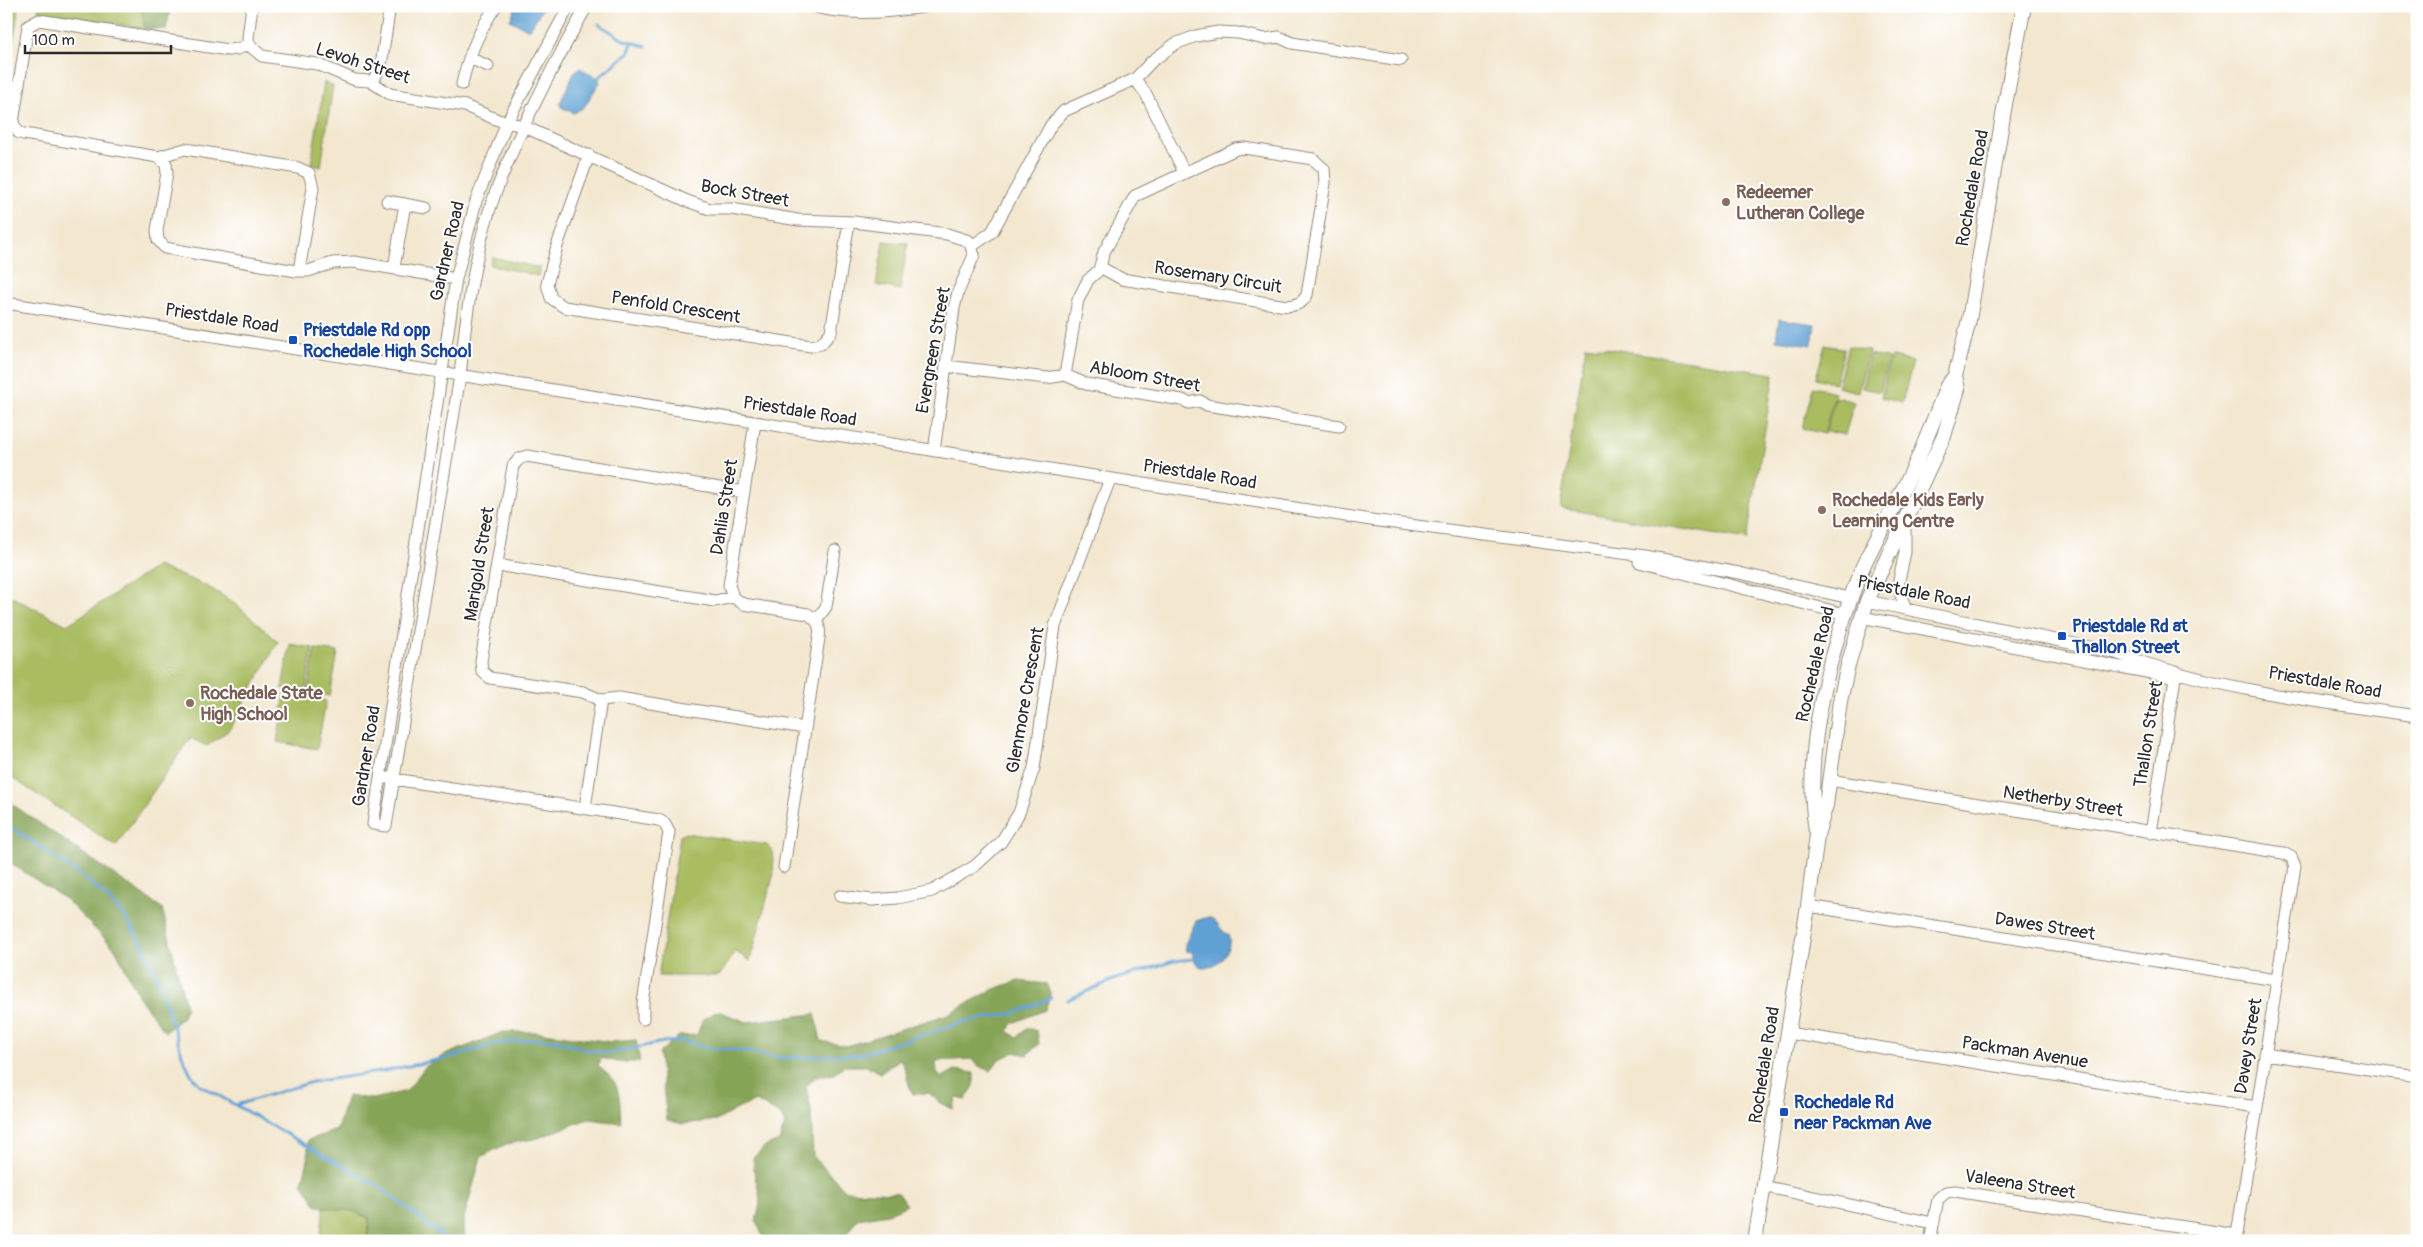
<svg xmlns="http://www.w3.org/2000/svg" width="2423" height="1247" font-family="Pangolin,sans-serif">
<rect width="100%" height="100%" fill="#fff"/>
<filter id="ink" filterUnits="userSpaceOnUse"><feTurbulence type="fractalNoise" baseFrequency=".02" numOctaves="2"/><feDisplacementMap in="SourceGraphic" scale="10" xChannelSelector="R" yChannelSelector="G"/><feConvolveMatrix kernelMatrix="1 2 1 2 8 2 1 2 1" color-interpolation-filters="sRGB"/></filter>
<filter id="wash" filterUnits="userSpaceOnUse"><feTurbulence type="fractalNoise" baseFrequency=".0096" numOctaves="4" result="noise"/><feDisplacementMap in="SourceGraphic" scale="20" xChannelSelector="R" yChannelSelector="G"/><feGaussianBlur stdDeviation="1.12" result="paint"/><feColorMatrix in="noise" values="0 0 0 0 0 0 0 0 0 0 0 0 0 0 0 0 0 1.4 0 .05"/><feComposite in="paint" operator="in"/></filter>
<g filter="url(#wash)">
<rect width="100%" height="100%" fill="#f3e7cf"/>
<path fill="#a9bc60" stroke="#6a7446" d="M6,6H19L6,85Z
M39,6H141L145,29L38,11Z
M324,82L333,86L321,167L311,164Z
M884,241L908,243L900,290L876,285Z
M492,257L540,268L538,276L490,265Z
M1586,345L1774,374L1747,540L1560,508Z
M1825,345L1844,349L1835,383L1816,378Z
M1848,346L1869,351L1858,392L1837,387Z
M1870,354L1889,359L1880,392L1862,388Z
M1891,357L1913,362L1902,403L1881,398Z
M1813,387L1835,392L1824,434L1802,428Z
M1835,397L1854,402L1845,435L1826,431Z
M157,566C173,573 189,578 204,585C231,598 256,621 278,642L229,730L207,746L190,738L116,846L6,774V594L67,625Z
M290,644L313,648L305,692L282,688Z
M315,649L338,652L330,696L307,692Z
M285,694L326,701L317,749L277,742Z
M685,833L767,845L772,850L774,873L750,961L736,952L719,976H658L680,836Z
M324,1207L353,1211L369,1219L367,1236L371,1241H320Z"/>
<path fill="#86a456" stroke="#586840" d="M141,6H171L166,29H145Z
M6,800L162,908L186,1007L183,1017L165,1032L139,997L116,950L65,899L6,860Z
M1018,981L1047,984L1051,993L1045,1010L1013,1023L1008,1032L1017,1037L1028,1028L1037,1031L1039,1044L1027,1055L1015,1052L998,1060L991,1071L979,1066L971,1059L936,1061L937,1072L941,1078L955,1070L974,1073V1086L965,1100L957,1098L953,1109L940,1103L929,1093L913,1094C906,1082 908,1071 900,1059L881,1073L866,1066H844L834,1074L816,1077L806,1086L811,1110L813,1156L846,1191L898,1193L907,1205L888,1214L857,1219L845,1236L831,1241H765L756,1221L760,1203L759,1190L755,1178L753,1158L764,1147L779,1141L785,1124L780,1115L756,1101L737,1109L718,1120L683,1124L667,1120L659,1053L679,1036L697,1035L703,1019L718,1011L747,1022L815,1014L821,1041L846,1046L876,1037L948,1014L994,989Z
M503,1032H536L612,1042L636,1040L640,1062H618L601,1058L598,1065C602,1071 608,1073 612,1079C621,1088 620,1111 621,1123L588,1119L538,1138L506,1144L481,1157L464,1218L465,1241H371L367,1236L369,1218L353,1211L317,1206L302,1183L308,1160V1140L337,1130L347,1096L373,1099L407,1091L425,1067L445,1055Z"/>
<path fill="#61a1d4" stroke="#466680" d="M516,6H544L529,30L510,20Z
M580,68L598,78L600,82L584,107L574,113L561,107L560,103L575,71Z
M1779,319L1815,324L1812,345L1776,340Z
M1208,917C1216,920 1217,923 1222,930C1224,932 1226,933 1228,935C1235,949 1212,976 1198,965C1194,962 1194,957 1192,952L1186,951L1185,944L1196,921Z"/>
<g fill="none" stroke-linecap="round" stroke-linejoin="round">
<path stroke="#61a1d4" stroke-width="3" d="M599,24L624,40L646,46
M598,78L629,52L632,42
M6,824C43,850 100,883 126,919C156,959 168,1013 184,1060L192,1076L200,1085L380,1187L440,1234L446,1241
M1067,1000L1113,980L1174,961L1193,959
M236,1105L312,1082L385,1071L451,1057L500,1043L535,1039L555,1040L588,1050L610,1053L664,1042L684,1041L707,1048L736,1050L782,1058L862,1054L963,1022L1015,1013L1051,998"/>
</g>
</g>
<g filter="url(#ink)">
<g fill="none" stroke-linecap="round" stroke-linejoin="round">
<g stroke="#8f897d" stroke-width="13">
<path id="minor" d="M252,6L248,38L250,46L262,56L317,64L355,80L370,81L390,94L465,106L498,120L523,126L687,201L710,209H731L798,220L854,222L947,234L969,241L974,255L958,292L954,308L934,451
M569,6L507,122L476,201L456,279L373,824L386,826L460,376C466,316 474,251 495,194C520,128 552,67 587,6
M812,6C850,17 891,12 931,6
M250,44L237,49L228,50L39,20L28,26L13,123L19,133L24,134L158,157L185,149L298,168L309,173L313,188L299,271
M469,58L488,66
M1135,79L1146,94L1184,172
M373,82L381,65L390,6
M462,84C468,56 480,29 496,6
M589,155L557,246L547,284L551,298L564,307L811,346L821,344L831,332L849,222
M158,157L166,164L167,173L157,230L158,240L165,248L296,271H308L333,263L354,262L456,279
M387,201L426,208
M972,246L992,232L1051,125L1064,111L1135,79L1152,61L1175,44L1196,36L1218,32L1238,33L1265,39L1279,37L1292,43L1401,60
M394,268L405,204
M6,303L1371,520L1645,556L1739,573L1850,598
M946,366L1047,378L1065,375L1086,384L1182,400L1189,403L1200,401L1207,405L1339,426
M1065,375L1078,300L1088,280L1099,270L1104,252L1135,196L1236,149L1244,148L1313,159L1324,169L1325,183L1307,295C1302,305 1291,307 1280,305L1122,279L1100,267
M1905,522V552L1898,585L1905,608
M1639,562L1845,614
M497,565L715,601L733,597L743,604L808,614C818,621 821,626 819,638L784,867
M733,597L729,585L755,423
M1867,601L2113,652C2209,688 2315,702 2417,716
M1861,617L2172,677
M816,620L826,607L835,551
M601,700L619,698L805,728
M387,778L659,820L664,823L669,832L643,1003V1019
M1829,780L2283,853L2291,857L2295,866L2236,1241
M585,808L601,700L583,692L490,678L482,671L481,661L513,466L519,459L527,456L744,492
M2151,833L2176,671
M840,896L872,900L898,898L932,891L975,866L1001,842L1019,813L1034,768L1055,626L1110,479
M1808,906L2276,980
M1788,1033L2256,1107
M2265,1054L2417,1076
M1763,1186L1933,1223
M1930,1241L1938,1199L1946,1192L1955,1191L2236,1235"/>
</g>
<g stroke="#8f897d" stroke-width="16">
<path id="major" d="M1816,830C1802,750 1831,646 1861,571C1877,534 1899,500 1916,463C1927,438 1937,411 1947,386L1955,376L1969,320L2005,104L2024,6
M1755,1241L1808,906L1817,835L1826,805L1840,701L1848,665L1867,601L1944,436L1958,389L1955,376"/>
</g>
<use href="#minor" stroke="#fff" stroke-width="11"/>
<use href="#major" stroke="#fff" stroke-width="14"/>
</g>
</g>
<g fill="#8d6e63" stroke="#fff" stroke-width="2">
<circle cx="1726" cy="202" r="5"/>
<circle cx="1822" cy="510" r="5"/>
<circle cx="190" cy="703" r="5"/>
</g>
<g fill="#1a4fb4" stroke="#fff" stroke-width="2">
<rect x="288" y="335" width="10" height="10" rx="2.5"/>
<rect x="2057" y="631" width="10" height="10" rx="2.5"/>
<rect x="1779" y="1107" width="10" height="10" rx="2.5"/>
</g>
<g text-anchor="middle" stroke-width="4" stroke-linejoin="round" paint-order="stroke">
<g font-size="18" fill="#2b2b2b" stroke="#fff">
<text transform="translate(363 63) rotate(18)" y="6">Levoh Street</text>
<text transform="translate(1972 188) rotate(-80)" y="6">Rochedale Road</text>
<text transform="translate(745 193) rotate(10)" y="6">Bock Street</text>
<text transform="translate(447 251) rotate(-77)" y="6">Gardner Road</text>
<text transform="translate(1218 277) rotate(9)" y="6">Rosemary Circuit</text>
<text transform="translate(676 307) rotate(9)" y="6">Penfold Crescent</text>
<text transform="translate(222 318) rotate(9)" y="6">Priestdale Road</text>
<text transform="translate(933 350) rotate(-80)" y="6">Evergreen Street</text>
<text transform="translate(1145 376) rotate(10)" y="6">Abloom Street</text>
<text transform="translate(800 411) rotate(9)" y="6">Priestdale Road</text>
<text transform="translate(1200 474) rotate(9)" y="6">Priestdale Road</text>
<text transform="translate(724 507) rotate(-81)" y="6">Dahlia Street</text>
<text transform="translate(479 564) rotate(-81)" y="6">Marigold Street</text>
<text transform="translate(1914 592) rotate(11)" y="6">Priestdale Road</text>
<text transform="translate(1815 664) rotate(-77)" y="6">Rochedale Road</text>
<text transform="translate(2325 682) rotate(10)" y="6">Priestdale Road</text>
<text transform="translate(1025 700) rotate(-80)" y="6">Glenmore Crescent</text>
<text transform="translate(2148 734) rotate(-81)" y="6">Thallon Street</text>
<text transform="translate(366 756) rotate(-81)" y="6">Gardner Road</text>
<text transform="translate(2063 801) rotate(9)" y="6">Netherby Street</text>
<text transform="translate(2045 926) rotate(9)" y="6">Dawes Street</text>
<text transform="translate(2248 1046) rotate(-81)" y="6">Davey Street</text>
<text transform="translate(2025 1052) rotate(9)" y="6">Packman Avenue</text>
<text transform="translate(1764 1065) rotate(-81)" y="6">Rochedale Road</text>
<text transform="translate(2020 1184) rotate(9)" y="6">Valeena Street</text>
</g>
<g font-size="18" font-weight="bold" fill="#785e54" stroke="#fff" text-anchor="start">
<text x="1736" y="198">Redeemer<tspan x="1736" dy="21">Lutheran College</tspan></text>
<text x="1832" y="506">Rochedale Kids Early<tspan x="1832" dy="21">Learning Centre</tspan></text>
<text x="200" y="699">Rochedale State<tspan x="200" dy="21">High School</tspan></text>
</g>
<g font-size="18" font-weight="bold" fill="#164399" stroke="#fff" text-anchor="start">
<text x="303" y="336">Priestdale Rd opp<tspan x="303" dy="21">Rochedale High School</tspan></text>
<text x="2072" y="632">Priestdale Rd at<tspan x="2072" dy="21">Thallon Street</tspan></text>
<text x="1794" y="1108">Rochedale Rd<tspan x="1794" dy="21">near Packman Ave</tspan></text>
</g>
</g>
<rect width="2423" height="1247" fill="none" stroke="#fff" stroke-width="25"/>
<path d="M25 45v8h146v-8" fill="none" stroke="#2b2b2b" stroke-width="2.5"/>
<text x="32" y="45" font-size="15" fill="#2b2b2b" stroke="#ffffff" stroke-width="4" paint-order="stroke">100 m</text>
</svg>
